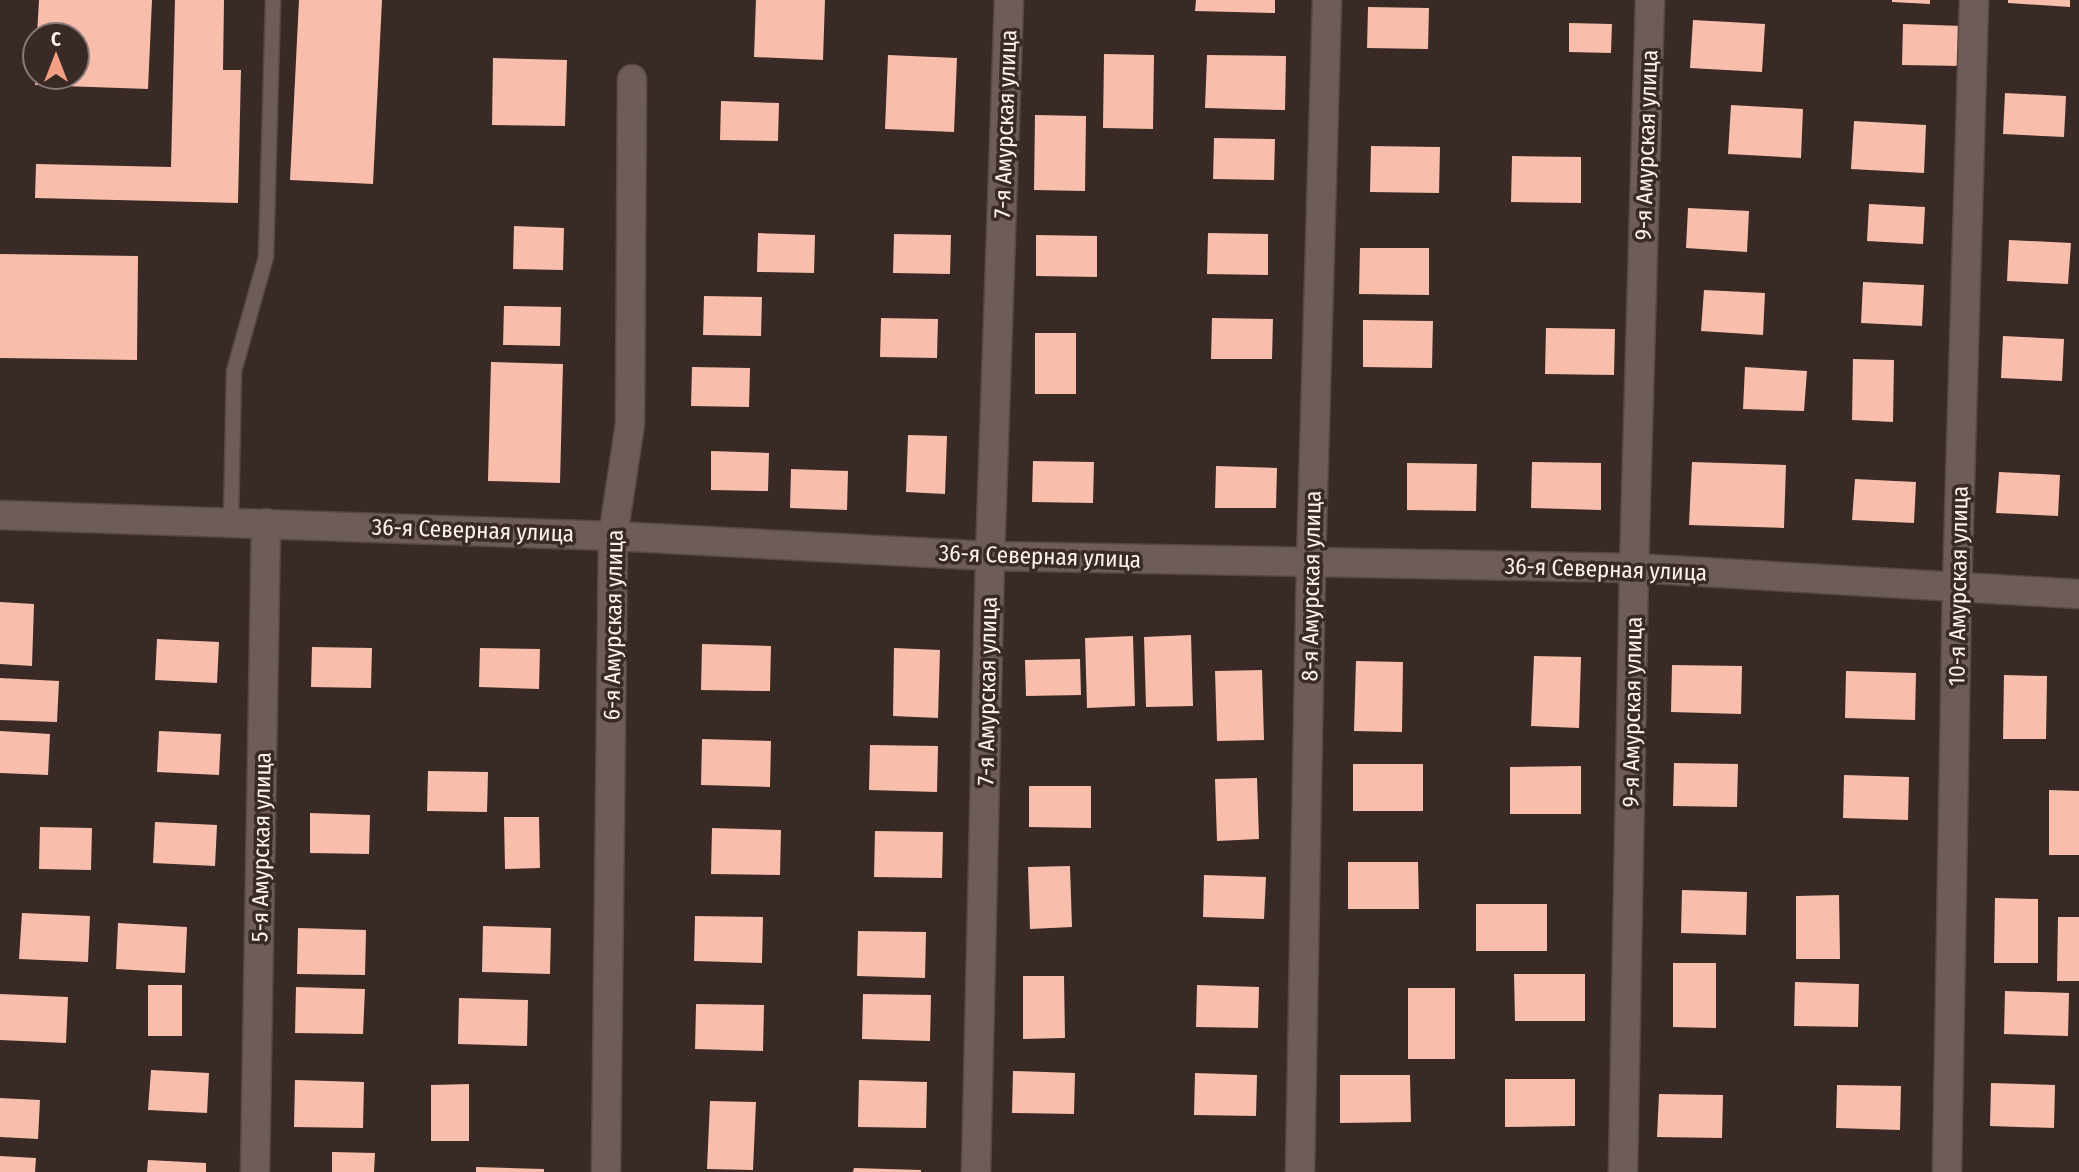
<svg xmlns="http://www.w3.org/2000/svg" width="2079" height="1172" font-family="'Fira Sans Condensed',sans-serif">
<rect width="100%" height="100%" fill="#392a25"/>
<path fill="#f8bdab" d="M39,0H152L148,89L35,85L36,77H77V35H37Z
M175,0H224L223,70H241L238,203L35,198L36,164L171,167Z
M299,0H382L373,184L290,180Z
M756,0H825L823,60L754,57Z
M1196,0H1275V13L1195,11Z
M1892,0H1930V4L1892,2Z
M2008,0H2070V7L2008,3Z
M1368,7L1429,8L1428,49L1367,48Z
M1693,20L1765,24L1762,72L1690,68Z
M1569,23L1612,24L1611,53L1569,52Z
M1903,24L1963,26L1962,66L1902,65Z
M1104,54L1154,55L1153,129L1103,128Z
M888,55L957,58L954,132L885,129Z
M1207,55L1286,56L1285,110L1205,108Z
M493,58L567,60L565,126L492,125Z
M2005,93L2066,96L2064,137L2003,134Z
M721,101L779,103L778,141L720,140Z
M1731,105L1803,109L1801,158L1728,154Z
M1035,115L1086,116L1085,191L1034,190Z
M1854,121L1926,125L1924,173L1851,169Z
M1214,138L1275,139L1274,180L1213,179Z
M1371,146L1440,147L1439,193L1370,192Z
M1512,156L1581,157V203L1511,202Z
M1869,204L1925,207L1923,244L1867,241Z
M1688,208L1749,211L1747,252L1686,248Z
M514,226L564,228L563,270L513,269Z
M758,233L815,235L814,273L757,272Z
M1208,233L1268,234V275L1207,274Z
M894,234L951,235L950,274L893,273Z
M1036,235L1097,236V277L1036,276Z
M2009,240L2071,243L2068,284L2007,281Z
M1360,248H1429V295L1359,294Z
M0,254L138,256L137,360L0,358Z
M1863,282L1924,285L1922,326L1861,323Z
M1704,290L1765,293L1763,335L1701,331Z
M704,296L762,297L761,336L703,335Z
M504,306L561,307L560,346L503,345Z
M881,318L938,319L937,358L880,357Z
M1212,318L1273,319L1272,359H1211Z
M1363,320L1433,321L1432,368L1363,367Z
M1546,328L1615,329L1614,375L1545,374Z
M1035,333H1076V394H1035Z
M2003,336L2064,339L2062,381L2001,378Z
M1853,359L1894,360L1893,422L1852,420Z
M491,362L563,364L560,483L488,481Z
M692,367L750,368L749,407L691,406Z
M1745,367L1807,371L1804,411L1743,409Z
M908,435L947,436L945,494L906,492Z
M711,451L769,453L768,491L711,490Z
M1033,461L1094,462L1093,503L1032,502Z
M1532,462L1601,463V510L1531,508Z
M1692,462L1786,465L1784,528L1689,525Z
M1407,463L1477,464L1476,511L1407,510Z
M1216,466L1277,468L1276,508H1215Z
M791,469L848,471L847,510L790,508Z
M1999,472L2060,475L2058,516L1996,513Z
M1855,479L1916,482L1914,523L1852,520Z
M0,602L34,604L32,666L0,664Z
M1191,635L1193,706L1146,707L1144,637Z
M1133,636L1135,706L1087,708L1085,638Z
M157,639L219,642L217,683L155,680Z
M702,644L771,646L770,691L701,690Z
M312,647L372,648L371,688L311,687Z
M480,648L540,649L539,689L479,687Z
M894,648L940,650L938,718L893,716Z
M1534,656L1581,657L1579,728L1531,726Z
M1080,659L1081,695L1026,696L1025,660Z
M1356,661L1403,662L1402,732L1354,731Z
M1672,665L1742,666L1741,714L1671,712Z
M1262,670L1264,740L1217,741L1215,671Z
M1846,671L1916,673L1915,720L1845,718Z
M2004,675L2047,676L2046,739H2003Z
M0,678L59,681L57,722L0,720Z
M0,731L50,734L48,775L0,773Z
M159,731L221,734L219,775L157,772Z
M702,739L771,741L770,787L701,785Z
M870,745L938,746L937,792L869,790Z
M1674,763L1738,764L1737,807L1673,806Z
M1353,764H1423V811H1353Z
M1581,766V814H1510V767Z
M428,771L488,772L487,812L427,811Z
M1844,775L1909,777L1908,820L1843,818Z
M1257,778L1259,839L1217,841L1215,779Z
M1029,786H1091V828L1029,827Z
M2049,790L2079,791V855H2049Z
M310,813L370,815L369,854L310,853Z
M504,817H539L540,868L505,869Z
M155,822L217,825L215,866L153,863Z
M40,827L92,828L91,870L39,869Z
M712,828L781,830L780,875L711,874Z
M875,831L943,832L942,878L874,877Z
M1348,862H1418L1419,909H1348Z
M1070,866L1072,927L1030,929L1028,867Z
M1204,875L1266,877L1264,919L1203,917Z
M1682,890L1747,892L1746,935L1681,933Z
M1839,895L1840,959H1796V896Z
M1995,898L2038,899V963H1994Z
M1476,904H1547V951H1476Z
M22,913L90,916L88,962L19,959Z
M695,916L763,917L762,963L694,961Z
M2058,917H2079V981H2057Z
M118,923L187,927L185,973L116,969Z
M483,926L551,928L550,974L482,972Z
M298,928L366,930L365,975L297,974Z
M858,931L926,932L925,978L857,976Z
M1673,963H1716V1028L1673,1027Z
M1514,974H1585V1021H1515Z
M1023,976H1064L1065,1038L1023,1039Z
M1795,982L1859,984L1858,1027L1794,1026Z
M148,985H182V1036H148Z
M1197,985L1259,987L1258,1028L1196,1027Z
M296,987L365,989L363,1034L295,1033Z
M1408,988H1455V1059H1408Z
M2005,991L2069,993L2068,1036L2004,1034Z
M0,994L68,997L66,1043L0,1040Z
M863,994L931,995L930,1041L862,1039Z
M459,998L528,1000L527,1046L458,1044Z
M696,1004L764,1005L763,1051L695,1049Z
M151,1070L209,1073L207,1113L148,1110Z
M1013,1071L1075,1073L1074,1114L1012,1113Z
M1195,1073L1257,1075L1256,1116L1194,1115Z
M1340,1075H1410L1411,1122L1340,1123Z
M1505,1079H1575V1126L1505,1127Z
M295,1080L364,1082L363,1128L294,1127Z
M859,1080L927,1082L926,1128L858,1127Z
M1991,1083L2055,1085L2054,1128L1990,1126Z
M469,1084V1141H431V1085Z
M1837,1085L1901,1086L1900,1130L1836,1128Z
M1659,1094L1723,1095L1722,1138L1657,1137Z
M0,1098L40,1100L38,1139L0,1137Z
M710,1101L756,1102L753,1170L707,1169Z
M332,1152L375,1153L374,1172H332Z
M0,1156L36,1158L35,1172H0Z
M148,1160L206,1163V1172H147Z
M476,1167L544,1169V1172H476Z
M854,1168L921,1170V1172H853Z"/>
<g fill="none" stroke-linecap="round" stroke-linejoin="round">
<g stroke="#554944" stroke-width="17">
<path id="service" d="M231,521L234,371L266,257L273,0"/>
</g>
<g stroke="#554944" stroke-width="31">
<path id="minor" d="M0,515L613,536L990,556L1634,568L2079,594
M255,1172L266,523
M606,1172L613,536L630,424L632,79
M976,1172L990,556L1009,0
M1300,1172L1311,562L1327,0
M1623,1172L1634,568L1650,0
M1947,1172L1957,587L1974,0"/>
</g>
<use href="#service" stroke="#6d5c57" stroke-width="14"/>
<use href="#minor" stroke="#6d5c57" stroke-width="28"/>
</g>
<g text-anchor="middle" stroke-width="7" stroke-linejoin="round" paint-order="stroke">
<g font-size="23" fill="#fdf2ef" stroke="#392a25">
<text transform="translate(1005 124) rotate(-88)" y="8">7-я Амурская улица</text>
<text transform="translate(1646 145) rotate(-88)" y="8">9-я Амурская улица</text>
<text transform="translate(473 530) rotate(2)" y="8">36-я Северная улица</text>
<text transform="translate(1040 556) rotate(2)" y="8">36-я Северная улица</text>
<text transform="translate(1606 569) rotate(2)" y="8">36-я Северная улица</text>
<text transform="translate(1311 586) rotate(-89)" y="8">8-я Амурская улица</text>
<text transform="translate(1958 586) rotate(-89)" y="8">10-я Амурская улица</text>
<text transform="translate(613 625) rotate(-89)" y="8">6-я Амурская улица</text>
<text transform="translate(987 691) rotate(-89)" y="8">7-я Амурская улица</text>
<text transform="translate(1632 712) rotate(-89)" y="8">9-я Амурская улица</text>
<text transform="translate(261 847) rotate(-89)" y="8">5-я Амурская улица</text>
</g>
</g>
<g transform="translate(56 56)"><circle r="33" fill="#392a25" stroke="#877a76" stroke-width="2"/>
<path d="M0-5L12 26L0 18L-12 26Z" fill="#f39f84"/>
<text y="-10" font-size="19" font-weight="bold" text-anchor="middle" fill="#fdf2ef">С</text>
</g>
</svg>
